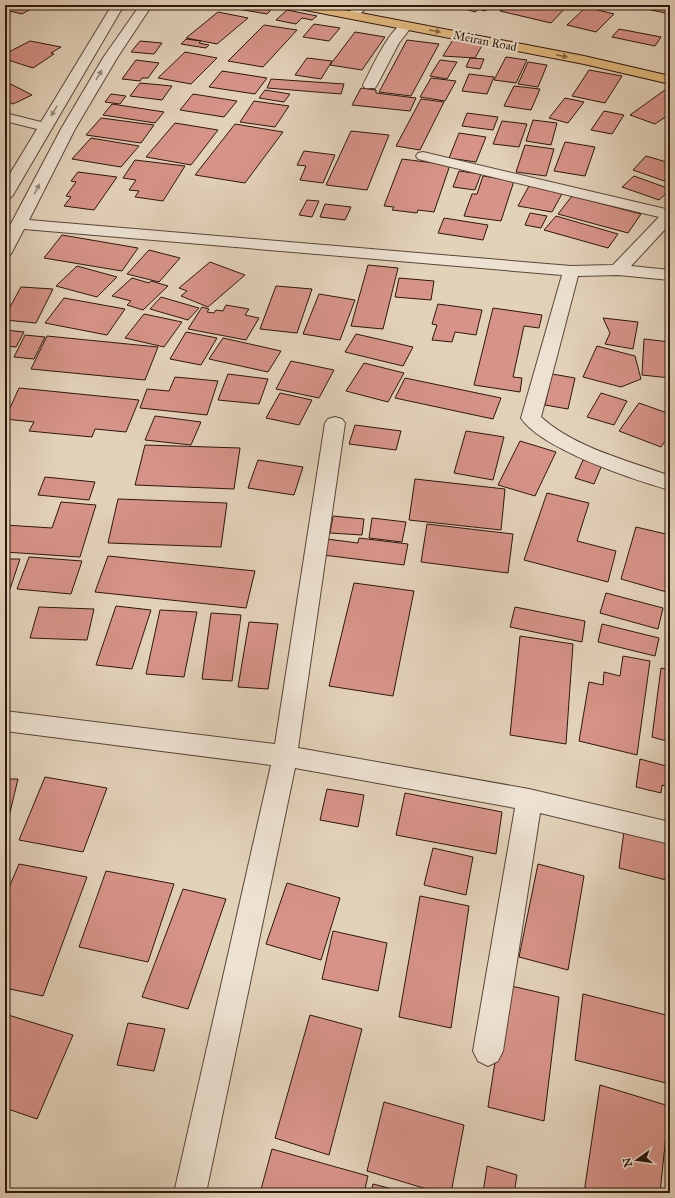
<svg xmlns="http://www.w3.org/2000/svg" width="675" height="1198" font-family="'IM FELL Great Primer',serif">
<rect width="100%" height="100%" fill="#e3d2ba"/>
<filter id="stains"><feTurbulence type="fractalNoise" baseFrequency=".005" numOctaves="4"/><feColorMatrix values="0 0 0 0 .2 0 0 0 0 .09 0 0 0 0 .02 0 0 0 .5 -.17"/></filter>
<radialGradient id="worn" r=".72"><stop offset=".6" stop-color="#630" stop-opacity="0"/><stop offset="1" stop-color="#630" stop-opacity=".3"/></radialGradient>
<path fill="#d79388" stroke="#2d170d" d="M5,5H38L22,14L5,10Z
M228,5H271L275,6L267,14L226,7Z
M453,5H493L485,11L479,9L475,12Z
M507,5H568L551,23L500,11Z
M628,5H670V14Z
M586,7L614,14L596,32L567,25Z
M287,10L317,16L312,20L302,18L296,24L276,20Z
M218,12L248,18L217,44L186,38Z
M314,24L340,28L329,41L303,37Z
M264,25L297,30L263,67L228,61Z
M619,29L661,37L655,46L612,37Z
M355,32L385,37L362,70L330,65Z
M454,38L484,42L475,58L443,56Z
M186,39L201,41L199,43L209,45L206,48L181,44Z
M407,40L439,44L411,96L379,92Z
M30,41L61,47L51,53L54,54L33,68L5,59V54Z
M140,41L162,43L154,54L131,52Z
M185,52L217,58L191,84L158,78Z
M506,57L527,60L516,83L494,80Z
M307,58L332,61L321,79L295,75Z
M470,58L484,59L480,69L466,67Z
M136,60L159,63L148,78H142L140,81L122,79Z
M440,60L457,62L447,79L430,76Z
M528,62L547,65L538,87L518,84Z
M589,70L622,76L605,103L572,96Z
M222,71L267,78L255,94L209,87Z
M469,74L494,77L487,94L462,91Z
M431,78L456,81L445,101L420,97Z
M271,79L344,84L341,94L267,88Z
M5,81L32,95L13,104L5,100Z
M140,83L172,86L162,100L130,96Z
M514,86L540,89L531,110L504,106Z
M669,87L670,114L655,124L630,115Z
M361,88L376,90V93L416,98L410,111L352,105Z
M265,90L290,94L284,102L259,98Z
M111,94L126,96L120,104L105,102Z
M193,94L237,101L224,117L180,110Z
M565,98L584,102L568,123L549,118Z
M421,99L444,102L420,150L396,146Z
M254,101L289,106L275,127L240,122Z
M112,104L164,112L155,123L103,115Z
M604,111L624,115L612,134L591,130Z
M467,113L498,117L493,130L462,126Z
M101,118L154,125L141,143L86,135Z
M533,120L557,123L551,145L526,141Z
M502,121L527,124L519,147L493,144Z
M175,123L218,130L191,165L146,157Z
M235,124L283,132L245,183L195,175Z
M351,131L389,135L367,190L326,185Z
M459,133L486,137L476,162L449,158Z
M91,138L139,146L121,167L72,159Z
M565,142L595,147L585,176L554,171Z
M525,145L554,149L546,176L516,172Z
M304,151L335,155L323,183L300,180L306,166L297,165Z
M646,156L670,163V183L633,170Z
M402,159L450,165L434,212L418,210L417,213L392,210L394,207L384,206Z
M135,160L185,166L163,201L135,197L139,191L129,190L136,180L123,178Z
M459,171L481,174L475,190L453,187Z
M78,172L117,177L94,210L64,206L71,197L66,196L76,182L71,181Z
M483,176L514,181L501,221L464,216L472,194H477Z
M634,176L670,189V190L659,200L622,187Z
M529,186L563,192L552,212L518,206Z
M572,196L641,214L628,233L558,214Z
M307,200L319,201L312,217L299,215Z
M325,204L351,207L345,220L320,217Z
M530,213L547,216L541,228L525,225Z
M556,216L618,234L608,248L544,230Z
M444,218L488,225L483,240L438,233Z
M62,235L138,248L122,271L44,258Z
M149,250L180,258L159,282L127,274Z
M210,262L245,275L208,307L181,296L187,291L179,288Z
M368,265L398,268L383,329L351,326Z
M77,266L117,277L97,297L56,286Z
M132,278L149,283L151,281L168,286L143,310L127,305L131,301L112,296Z
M399,278L434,281L431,300L395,297Z
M276,286L312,289L297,333L260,329Z
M21,287L53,289L36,323L5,320V316Z
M319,294L355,300L340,340L303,334Z
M161,297L199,308L188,320L150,309Z
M64,298L125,309L107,335L45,323Z
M438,304L482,310L476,335L455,332L452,342L432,340L437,325L432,324Z
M226,305L249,309L245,315L259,318L246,340L188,329L202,307L209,309L207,312L214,313L216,310L223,311Z
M493,308L542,315L539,328L524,326L513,377L522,378L520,392L474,385Z
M144,314L182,322L164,347L125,338Z
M603,318L638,322L633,349L605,344L610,333Z
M5,330L24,332L16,347L5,346Z
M186,332L217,338L201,365L170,359Z
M356,334L413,347L403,366L345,352Z
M25,335L45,337L34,359L14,357Z
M47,336L158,347L145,380L31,369Z
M223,338L281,351L268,372L209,359Z
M644,339L670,342V378L642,375Z
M597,346L635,356L641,379L621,387L583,377Z
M291,361L334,370L319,398L276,389Z
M364,363L404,373L388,402L346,391Z
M228,374L268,379L259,404L218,400Z
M552,374L575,378L568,409L545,405Z
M175,377L218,381L207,415L140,408L147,389L169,391Z
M405,378L501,398L493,419L395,398Z
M19,388L139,400L126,432L95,429L92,437L29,431L34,422L5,419Z
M280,393L312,400L299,425L266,418Z
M601,393L627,401L614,425L587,417Z
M639,403L670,414V434L661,447L619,431Z
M155,416L201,422L191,445L145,440Z
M355,425L401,431L396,450L349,444Z
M466,431L504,437L493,480L454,473Z
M520,441L556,452L535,496L498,485Z
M145,445L240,448L234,489L135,485Z
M258,460L303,467L294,495L248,488Z
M583,460L602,465L594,484L575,478Z
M45,477L95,482L89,500L38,495Z
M415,479L505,489L501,530L409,520Z
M547,493L589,503L577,541L616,551L608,582L524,560Z
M118,499L227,503L221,547L108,543Z
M61,502L96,505L80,557L5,552V525L52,528Z
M333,516L364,519L362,535L330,533Z
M372,518L406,522L402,542L369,538Z
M427,524L513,534L508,573L421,562Z
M636,527L670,535V593L621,579Z
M359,538L408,544L404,565L323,555L327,539L358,543Z
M108,556L255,571L246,608L95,592Z
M29,557L82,561L71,594L17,589Z
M5,559H20L10,589L5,588Z
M354,583L414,591L393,696L329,686Z
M606,593L663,608L658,629L600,613Z
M116,606L151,610L132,669L96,665Z
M39,607L94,609L87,640L30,638Z
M515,607L585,621L582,642L510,627Z
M160,610L197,612L184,677L146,674Z
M211,613L241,615L232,681L202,679Z
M249,622L278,624L268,689L238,687Z
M602,624L659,638L655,656L598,642Z
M520,636L573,644L566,744L510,735Z
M623,656L650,661L637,755L579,741L589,682L603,685L604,672L620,676Z
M661,668L670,670V742L652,737Z
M640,759L670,767V788L662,785L661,793L636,787Z
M45,777L107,788L83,852L19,840Z
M5,779H18L5,833Z
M327,789L364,795L358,827L320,820Z
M405,793L502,812L496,854L396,835Z
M624,831L670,843V881L619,868Z
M433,848L473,857L466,895L424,885Z
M19,864L87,877L43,996L5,988V897Z
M538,864L584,876L568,970L519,957Z
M106,871L174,884L148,962L79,947Z
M287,883L340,898L321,960L266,944Z
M183,889L226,899L188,1009L142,997Z
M420,896L469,906L451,1028L399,1017Z
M333,931L387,943L378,991L322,979Z
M507,985L559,997L544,1121L488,1107Z
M583,994L670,1016V1084L575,1060Z
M5,1014L73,1035L37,1119L5,1108Z
M310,1015L362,1029L329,1155L275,1138Z
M128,1023L165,1029L154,1071L117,1065Z
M600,1085L669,1106L660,1193H584Z
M384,1102L464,1125L451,1193H440L367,1171Z
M272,1149L368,1176L364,1193H260Z
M487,1166L517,1175L514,1193H483Z
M373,1184L408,1193H371Z"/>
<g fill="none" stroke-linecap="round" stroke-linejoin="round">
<g stroke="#5a4638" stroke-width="2">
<path id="minor" d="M112,5H124L13,195L10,198L5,200V182L37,129L5,121V113L41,122Z
M140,5H152L117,58L75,129L29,220L571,266L613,265L659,217L418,159L416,156L418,153L423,152L670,210V224L631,266L670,270V280L618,275L578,276L541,417C575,448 627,460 670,476V490C634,480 541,449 521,418L562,275L24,229L11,254L5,256V235L61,129L103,58Z
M356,5H369L356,18H348L346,15Z
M406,22L412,26L399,43L377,85L375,88H365L363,85C371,70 390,26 406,22Z
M335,417L342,419L345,423L298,748L529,789L670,822V844L540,813L503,1051L498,1061L488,1066L478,1061L473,1051L515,808L295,768L206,1193H174L271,765L5,731V711L275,744L325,423L328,419Z"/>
</g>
<g stroke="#2d170d" stroke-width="2">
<path id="major" d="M294,5H319L584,56L670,76V84L584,64L300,9Z"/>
</g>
<use href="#minor" fill="#ede2d2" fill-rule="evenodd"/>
<use href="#major" fill="#e2b97d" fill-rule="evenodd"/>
</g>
<defs><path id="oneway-solid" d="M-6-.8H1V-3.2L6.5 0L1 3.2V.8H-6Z"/></defs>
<g fill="#886845">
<use href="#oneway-solid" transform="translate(435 31) rotate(11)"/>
<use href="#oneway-solid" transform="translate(562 56) rotate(11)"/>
</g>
<g fill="#978779">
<use href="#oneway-solid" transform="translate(99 75) rotate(-60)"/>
<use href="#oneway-solid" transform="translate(54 111) rotate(120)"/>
<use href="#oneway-solid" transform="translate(37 189) rotate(-63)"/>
</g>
<g text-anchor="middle" stroke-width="4" stroke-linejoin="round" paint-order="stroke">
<g font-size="12" fill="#2d170d" stroke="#ede2d2">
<text transform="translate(485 41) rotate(11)" y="4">Meiran Road</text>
</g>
</g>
<rect width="675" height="1198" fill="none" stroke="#e3d2ba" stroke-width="20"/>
<rect x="6" y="6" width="663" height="1186" fill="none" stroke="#2d170d" stroke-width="2"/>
<rect x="10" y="10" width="655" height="1178" fill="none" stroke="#2d170d"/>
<g transform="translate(637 1160) rotate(256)" stroke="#ede2d2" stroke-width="3" paint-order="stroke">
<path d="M0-3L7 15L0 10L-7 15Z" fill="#2d170d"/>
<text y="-6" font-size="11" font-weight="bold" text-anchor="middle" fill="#2d170d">N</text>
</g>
<rect width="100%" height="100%" filter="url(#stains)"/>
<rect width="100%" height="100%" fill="url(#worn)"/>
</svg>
